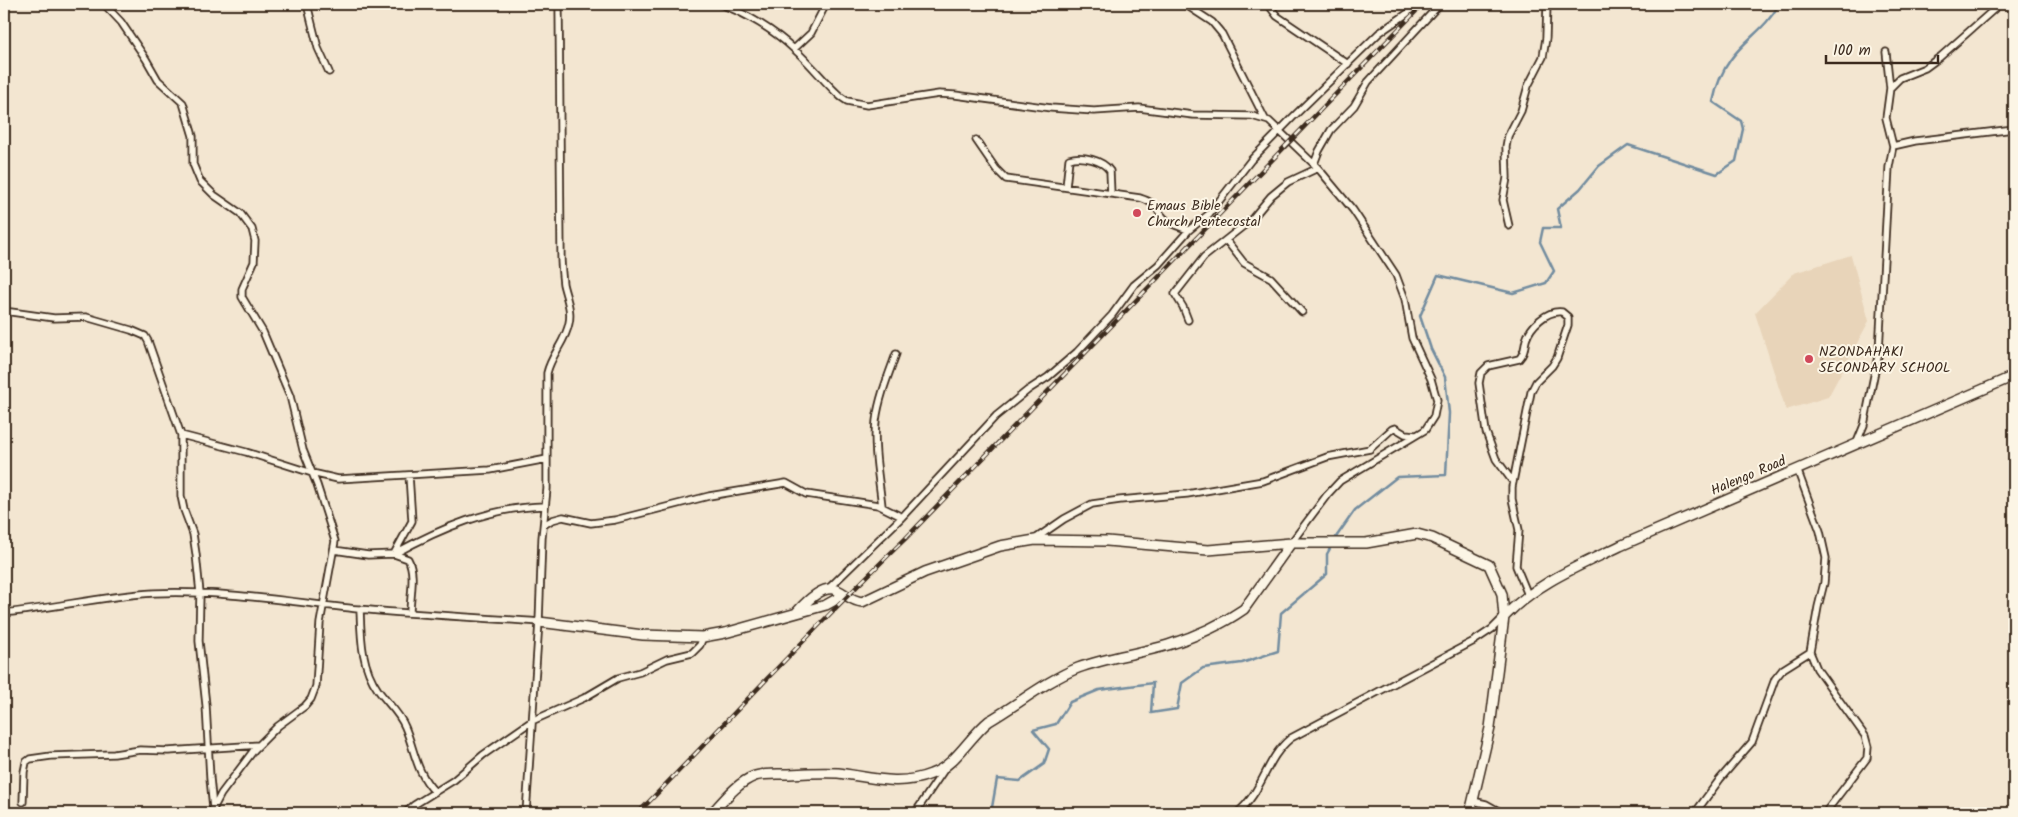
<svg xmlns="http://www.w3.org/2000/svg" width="2018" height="817" font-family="Kalam,sans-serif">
<rect width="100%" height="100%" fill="#f3e6d1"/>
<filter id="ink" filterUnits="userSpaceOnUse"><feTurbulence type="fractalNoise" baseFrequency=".02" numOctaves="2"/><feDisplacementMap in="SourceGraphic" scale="10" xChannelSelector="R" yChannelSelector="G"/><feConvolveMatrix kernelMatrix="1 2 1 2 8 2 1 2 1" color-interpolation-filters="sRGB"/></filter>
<g filter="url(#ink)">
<path fill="#e8d4b9" d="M1851,255L1869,321L1828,397L1786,410L1755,313L1794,273Z"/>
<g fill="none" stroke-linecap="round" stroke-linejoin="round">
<path stroke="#728c9f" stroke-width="2.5" d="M1334,540L1355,510L1397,477L1446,475L1449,413L1445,377L1431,349L1420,316L1438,275L1513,293L1546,283L1554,271L1540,242L1543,228H1561L1557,209L1580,189L1599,166L1628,145L1717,174L1736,161L1743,129L1741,121L1713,102C1716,87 1722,71 1731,59C1745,39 1767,28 1779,4
M786,813H787
M991,813L997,779L1020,781L1044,764L1049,749L1033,730L1056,724L1070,702L1099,690L1153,683L1151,713L1177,709L1182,683L1203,668L1242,663L1278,651L1281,613L1327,574V554L1332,545"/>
<g stroke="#3b2a1e" stroke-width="9">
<path id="street" d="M104,4L121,22L146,59L158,80L183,103L193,136V164L200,181L214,195L240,213L252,229L255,241L254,262L242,289V297L263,332L290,396L303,450L317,485L335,541L320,623L316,686L311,699L305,706L278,726L254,750L221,794L211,813
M307,4L318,48L329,72
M720,4C746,13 775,31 795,50C812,65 825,83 841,97L847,101L867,105L939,94L955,95L1051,108L1094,111L1139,108L1193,115L1252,116L1269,121L1318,168L1353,210L1396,275L1405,299L1412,338L1431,379L1437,400L1434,416L1425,430L1340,481L1327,495L1291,543
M1268,4L1277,16L1348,64
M1186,5L1212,22L1222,34L1265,119
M794,49L811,33L826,4
M1886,52L1890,88L1886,118L1893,146
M1890,88L1900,78L1925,68L1940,57L2000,4
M976,140L996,169L1006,179L1140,198C1156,203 1154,207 1164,218C1170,225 1181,227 1189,230
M1314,164L1319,151L1331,130L1354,106L1368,82L1440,4
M1066,187L1069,159C1082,155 1103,160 1110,171L1111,194
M1509,226L1503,200L1507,178L1506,147L1508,136L1521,111L1528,86L1543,57L1546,38L1547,4
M1226,240L1244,263L1271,278L1302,312
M4,301L6,311
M4,311L54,318L86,317L131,330L145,336L148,341L181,435V496L184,510L193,534L196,554L200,593L199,641L206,705L210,778L213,808
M1188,320L1183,307L1175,294L1204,257L1251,220L1271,196L1288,182L1318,168
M181,435L246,452L312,473L338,479L490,470L547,459
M1857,442L1864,425L1879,351L1889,167L1893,146L1915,141L2014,129
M1797,469L1820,531L1826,558L1824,583L1818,607L1810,652L1817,669L1865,736L1868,747L1867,758L1825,813
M1513,482L1496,459L1486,432L1479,383L1481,373L1488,366L1519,359C1525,353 1524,348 1526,340C1530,326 1547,310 1562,312L1568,317V325L1557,358L1552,366L1536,382L1531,392L1512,487V499L1519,530L1516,566L1528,595
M882,506C879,478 873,449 876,421C879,398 888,376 896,354
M544,525L552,520L563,517L591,523L615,520L709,496L786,483L806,494L878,505L902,517
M1035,539L1064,519L1092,504L1120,500L1187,494L1263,481L1327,457L1370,449L1392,429L1395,428L1405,434L1416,435
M334,550L368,555L394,554L408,559C416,573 410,597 410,613
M395,552L412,521L409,475
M394,554C441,528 491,507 545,506
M829,588L902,517L996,416L1028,390L1048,377L1077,352L1112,315L1134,285L1158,265L1189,230L1209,214L1251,160L1292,118L1379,33L1408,13L1418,4
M360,609C361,638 361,666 378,690C387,703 399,712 405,727C415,751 416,773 435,792
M4,613C54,608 103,596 154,593C222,590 290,602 358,609C418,615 479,617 539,622
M1473,801L1486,804L1502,813
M23,802L24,772L26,762L30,759L51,756L114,754L140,750L168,751L259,745
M405,813L414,805L454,780L483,755L532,721L584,698L618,678L640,672L667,659L692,653L700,645L703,637
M526,813L539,622L542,538L547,489V373C551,355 566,341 569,323C572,310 566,297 563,284C562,275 561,265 561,256L559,4
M915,813L946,767
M1237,813C1264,791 1265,759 1291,738L1474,641L1492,629L1504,617
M1695,813L1720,779L1752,742L1775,679L1783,669L1810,652"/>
</g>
<g stroke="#3b2a1e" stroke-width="12">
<path id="secondary" d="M797,612C805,603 823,584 837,590C846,594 851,601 862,602L925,572L1000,546L1035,540L1107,541L1208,550L1291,543H1366L1417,534L1432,538L1489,565L1502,594L1504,617L1490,728L1470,813
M1504,617C1536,583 1579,566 1620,546L2014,376
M539,622L643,635L703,637L725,633L826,605L844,595
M712,813C724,800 738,782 755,776C765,773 778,774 789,774C805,773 822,772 838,773C870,777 899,787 931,774C956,765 969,737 989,721C1018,704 1048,680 1078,668C1107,657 1138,654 1168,645C1194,637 1221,625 1244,609L1291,543"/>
</g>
<use href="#street" stroke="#fcf5e5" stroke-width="5.5"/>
<use href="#secondary" stroke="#fcf5e5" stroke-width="9"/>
<g stroke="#3b2a1e" stroke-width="4.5">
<path id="rail" d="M638,813C727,722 813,628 905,539L1423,4"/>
</g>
<use href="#rail" stroke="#fcf5e5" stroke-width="2.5" stroke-dasharray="8" stroke-linecap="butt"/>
</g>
</g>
<g fill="#d1495b" stroke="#fcf5e5" stroke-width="2">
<circle cx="1137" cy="213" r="5"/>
<circle cx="1809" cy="359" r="5"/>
</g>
<g text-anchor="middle" stroke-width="4" stroke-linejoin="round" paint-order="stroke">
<g font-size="14" fill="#3b2a1e" stroke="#fcf5e5" text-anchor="start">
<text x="1147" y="210">Emaus Bible<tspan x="1147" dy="16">Church Pentecostal</tspan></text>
<text x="1819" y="356">NZONDAHAKI<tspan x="1819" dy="16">SECONDARY SCHOOL</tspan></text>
</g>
<g font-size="14" fill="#3b2a1e" stroke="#fcf5e5">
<text transform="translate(1748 475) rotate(-23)" y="5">Halengo Road</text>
</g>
</g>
<rect width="2018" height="817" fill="none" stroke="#fcf5e5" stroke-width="20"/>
<rect x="10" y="10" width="1998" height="797" fill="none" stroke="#3b2a1e" stroke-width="2" filter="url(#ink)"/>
<path d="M1826 55v8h112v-8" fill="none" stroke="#3b2a1e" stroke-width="2.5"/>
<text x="1833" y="55" font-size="15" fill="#3b2a1e" stroke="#fcf5e5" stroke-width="4" paint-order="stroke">100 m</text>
</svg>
